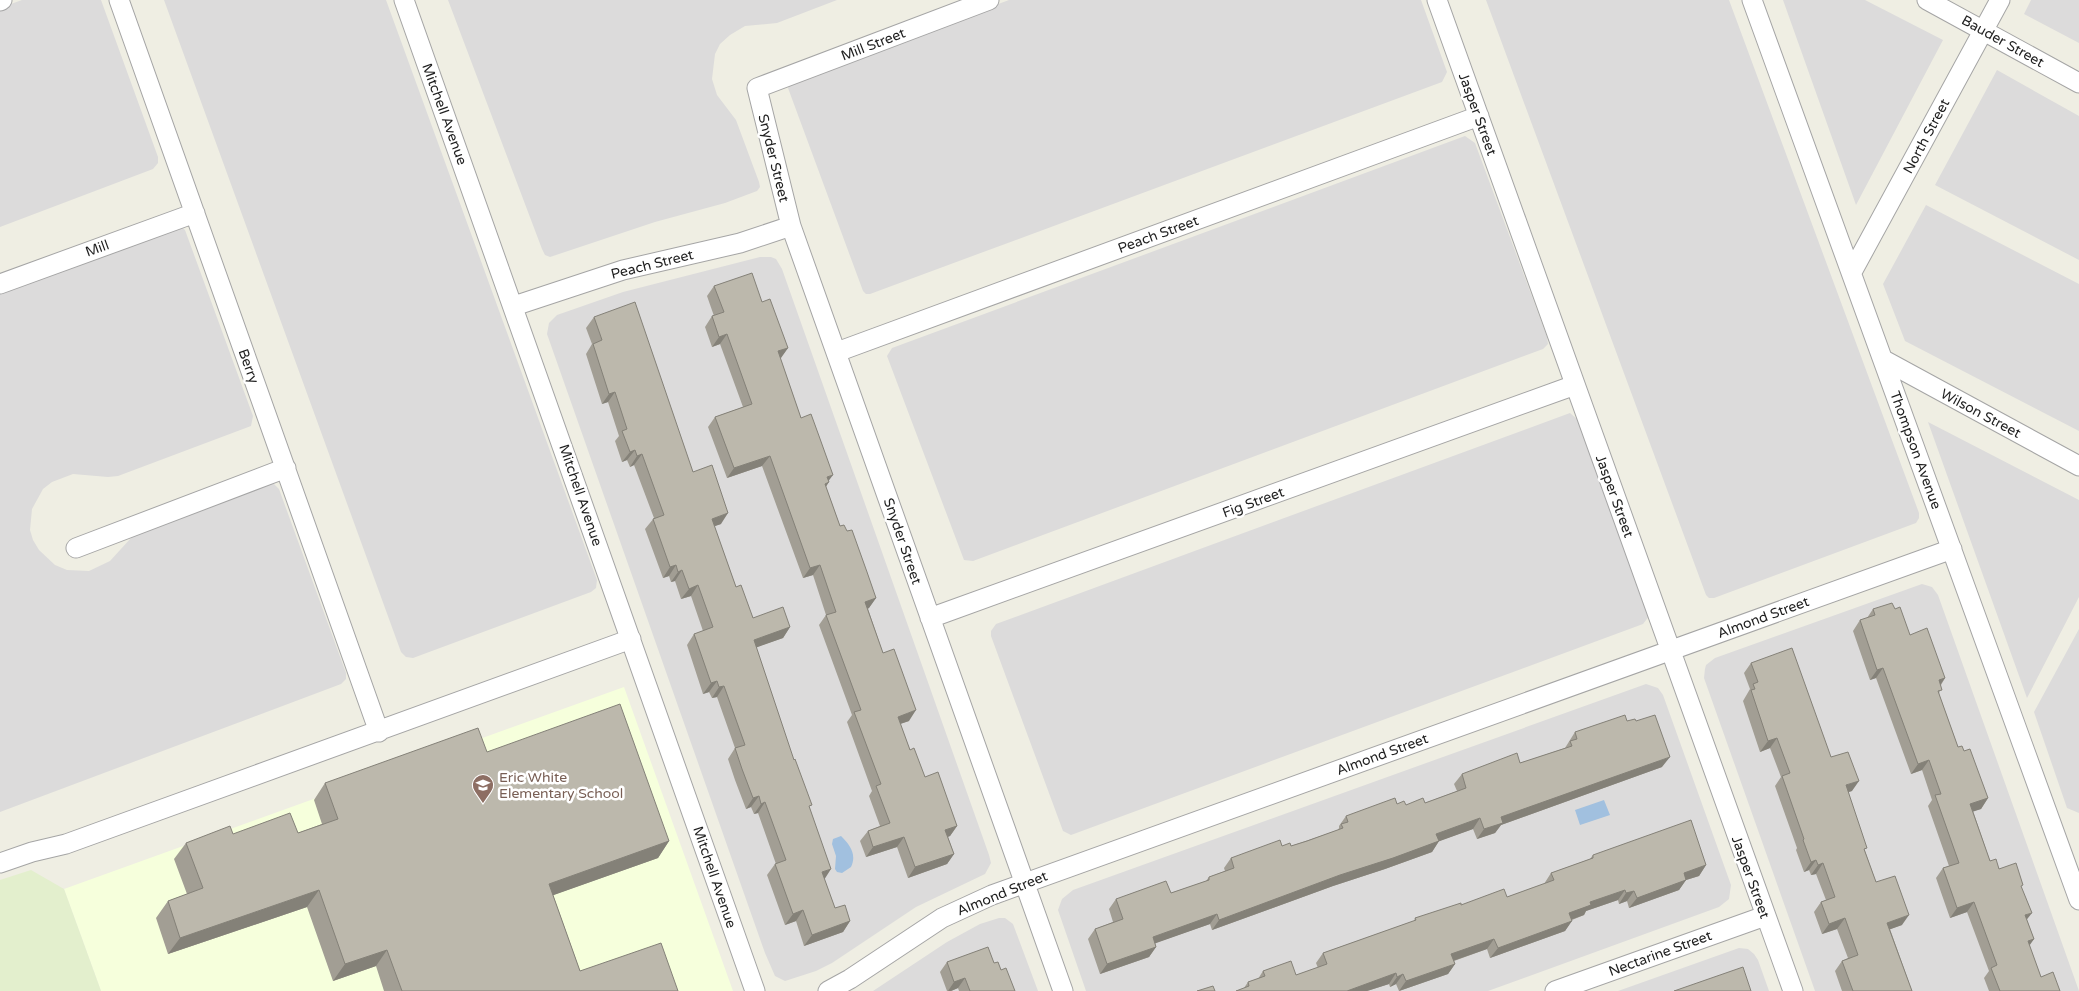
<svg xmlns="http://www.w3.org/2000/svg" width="2079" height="991" font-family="'Varela Round',sans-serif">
<rect width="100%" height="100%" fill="#efeee3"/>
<path fill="#dcdbdb" d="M22,0H101L158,157V163L153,169L0,227V8Z
M164,0H386L597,580L596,588L591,592L413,658L406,657L401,652Z
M448,0H837L777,23L745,26L730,35L720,44L715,54L712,79L717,95L736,120L759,182L760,187L757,191L725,203L655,222L550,257L545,255L542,249Z
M1009,0H1421L1447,72L1442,82L870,294H866L863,291L788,88L792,81Z
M1486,0H1729L1919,513V518L1916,523L1714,598H1709L1706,595Z
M1783,0H1865L1943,40L1856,205Z
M2031,0H2079V43L2024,14Z
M1997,70L2079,116V260L1935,185Z
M1465,136L1475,143L1547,337L1548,344L1543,349L973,561L964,560L887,356L892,348Z
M1926,205L2079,284V431L1905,341L1883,284Z
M180,225L185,230L253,416L251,426L118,476L108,477L73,474L52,482L43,489L32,509L30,530L33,540L39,550L55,565L67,570L89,571L110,561L131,538L139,532L267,484H274L279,489L346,673V679L341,684L0,812V289Z
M760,257H771L776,259L782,269L989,855L991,863L985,874L916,907L832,963L816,971L785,981L775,976L765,953L547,334L549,323L557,315L623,292Z
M1570,413L1578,420L1650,615L1643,624L1071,835L1063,831L991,636V631L996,624Z
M1928,422L2079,500V597L2027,698Z
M1922,584L1932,587L1938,595L2079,991H1815L1704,678L1705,669L1706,665L1715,658Z
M2079,629V813L2067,808L2034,712Z
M1646,684L1658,688L1663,695L1731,885L1729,899L1719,907L1488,991H1086L1058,910L1062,899L1073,890Z
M999,918H1005L1013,924L1038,991H873L947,942L980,924Z
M1739,948L1748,949L1754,954L1758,960L1769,991H1618Z"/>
<path fill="#f6ffdc" d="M624,687L733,991H101L64,889Z"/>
<path fill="#e3efcd" d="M31,870L64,889L101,991H0V880Z"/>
<path fill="#a1c0df" d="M1604,800L1610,815L1580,825L1575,810Z
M841,836C850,845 857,854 851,867L842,873L837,872L835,869L836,856L832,844L833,839Z"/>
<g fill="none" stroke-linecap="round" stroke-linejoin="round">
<g stroke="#a5a5a5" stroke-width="21">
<path id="street" d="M119,0L379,732
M404,0L755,991
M989,0L757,88L791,226L1063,991
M1437,0L1793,991
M1752,0L2079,900
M1927,0L2079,83
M0,1L2,0
M1852,272L2000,0
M0,284L195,213
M514,306L623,270L740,243L791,226
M837,352L1479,116
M1884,360L2079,466
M76,548L286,468
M930,618L1575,385
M0,863L32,852L66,844L631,639
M828,991L850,979L942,918L992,895L1952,549
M1555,991L1765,916"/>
</g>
<use href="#street" stroke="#fff" stroke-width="19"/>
</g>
<path fill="#a29e94" d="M714,286L762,302L788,348L780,358L801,418L829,481L826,487L840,526L876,598L868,609L883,653L909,721L900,724L910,750L925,777L957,826L950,836L948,837L954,854L947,864L908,878L897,847L866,857L860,841L868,831L880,826L869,796L872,791L847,722L852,715L819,625L826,615L813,575L803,578L762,466L727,478L708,427L715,417L743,407L720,344L712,347L705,327L712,316H714L707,296Z
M594,317L693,472L721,524L714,526L736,587L753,618L790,627L783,638L756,647L809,808L824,879L835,908L850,921L843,932L804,946L796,921L785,925L767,875L775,864H776L758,813L754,814L751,807L746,809L735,780L728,759L735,748L717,697L712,698L709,692L703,694L687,645L694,634L703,631L691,596L681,599L675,581L671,582L669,576L663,578L645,529L654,518L634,465L630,467L627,460L622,462L615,441L619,436L608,402L602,404L586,354L592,344L586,328Z
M1873,609H1895L1910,635L1945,678L1941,685L1939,694L1958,747L1964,751L1988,798L1981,809L1973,811L1990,861L2021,887L2027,920L2034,939L2029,945L2041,977L2060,991H1989L1984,978L1989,971L1967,912L1950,918L1936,878L1943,868L1949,866L1928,806L1932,800L1922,770L1911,774L1876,678L1870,680L1853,631L1860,620L1867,618Z
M1751,663L1831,757L1852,791L1848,792L1865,851L1876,882L1902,925L1890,929L1912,991H1842L1835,971L1842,961L1848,958L1837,929L1822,934L1814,912L1821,902L1826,900L1816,874L1811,875L1809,870L1804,872L1796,850L1797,848L1775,786L1781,777L1770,748L1760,752L1743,701L1750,689L1744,673Z
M1627,721H1636L1662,767L1501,825L1495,833L1477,839L1473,829L1439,841L1432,852L1385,869L1333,886L1212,930L1210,924L1155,943L1156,947L1149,957L1100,974L1088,939L1095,929L1113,922L1109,909L1116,899L1171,893L1206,881L1209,877L1225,871L1224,868L1231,858L1282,846H1291L1338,830L1339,828V826L1346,816L1397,804L1406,805L1425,803L1457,791L1454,784L1462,774L1520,763L1565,748L1575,732Z
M487,752L669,841L658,858L553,895L580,971L678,991H384L376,966L333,981L307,907L168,954L156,918L168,901L187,894L174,859L186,843L233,834L298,833L322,824L314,800L325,783Z
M1593,855L1706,865L1699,876L1686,880L1679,890L1629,908L1627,901L1619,904L1618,900L1586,911L1584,915L1572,920L1565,931L1490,958L1487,949L1454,961L1455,964L1448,974L1399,991L1396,984L1390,987L1389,984L1367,991H1236L1244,988L1248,982L1258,979L1263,971L1296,975L1318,968L1316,963L1323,953L1414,921L1415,918L1461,905L1507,897L1544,884L1551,873L1590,859Z
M947,962L994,963L1001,970L1015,991H959L958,988L951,991H947L940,972Z"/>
<path fill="#848178" d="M727,334L720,344L712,347L719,337Z
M788,348L781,358L771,361L778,351Z
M615,392L608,402L602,404L609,394Z
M635,450L627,460L622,462L630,452Z
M642,454L634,465L630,467L637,456Z
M770,456L762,466L727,478L734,468Z
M833,475L827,483L829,482L822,492L827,477Z
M728,513L721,524L704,530L712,519Z
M676,565L669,576L663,578L670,567Z
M820,565L813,575L803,578L810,568Z
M682,570L675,581L671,582L678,572Z
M698,585L691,596L681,599L689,589Z
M876,598L869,608L858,612L865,602Z
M790,627L783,638L747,651L754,640Z
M1883,668L1876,678L1870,680L1877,670Z
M1945,678L1938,688L1939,680Z
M717,681L709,692L703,694L711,683Z
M724,686L717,697L712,698L719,687Z
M916,710L909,721L891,727L898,717Z
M1777,738L1770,748L1760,752L1768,741Z
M1670,757L1662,767L1501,825L1495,833L1477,839L1484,829L1501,817Z
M1929,760L1922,770L1911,774L1918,764Z
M1859,781L1852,791L1839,795L1846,785Z
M759,796L751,807L746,809L753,798Z
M1988,798L1981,809L1963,815L1970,804Z
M765,802L758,813L754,814L761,804Z
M1480,818L1473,829L1429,845L1436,834Z
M957,826L950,836L938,840L945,830Z
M904,837L897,847L866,857L873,847Z
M669,841L658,858L537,901L549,884Z
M1439,841L1432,852L1385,869L1333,886L1212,930L1219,920L1340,875Z
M954,854L947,864L908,878L915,867Z
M1816,860L1809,870L1804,872L1811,862Z
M1823,863L1816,874L1811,875L1818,865Z
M1706,865L1699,876L1686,880L1679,890L1629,908L1637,898L1684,873Z
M831,869L824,880L822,872Z
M319,890L307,907L168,954L180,938Z
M1625,890L1618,900L1586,911L1584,915L1562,923L1569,913L1590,902Z
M1634,891L1627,901L1619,904L1626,893Z
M1974,902L1967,912L1950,918L1957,908Z
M803,910L796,921L785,925L793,914Z
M2032,913L2024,923L2025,915Z
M1217,914L1210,924L1145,947L1153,937Z
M1909,915L1902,925L1880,933L1887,923Z
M1845,918L1837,929L1822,934L1829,924Z
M850,921L843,932L804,946L812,935Z
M1572,921L1565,931L1490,958L1498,948Z
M1494,939L1487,949L1444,964L1451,954Z
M2034,939L2027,949L2028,941Z
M1156,947L1149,957L1100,974L1107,964Z
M387,950L376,966L333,981L345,964Z
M1455,964L1448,974L1399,991L1406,981Z
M1396,973L1389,984L1367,991H1347Z
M1403,974L1396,984L1390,987L1397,977Z
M965,978L958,988L951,991H948L954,982Z"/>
<path fill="#bcb8ac" stroke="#848178" d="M752,273L762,302L770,299L788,348L778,351L801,418L811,414L819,436L833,475L827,477L829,482L825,484L840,526L844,525L847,531L852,530L867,572L876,598L865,602L883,653L894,649L916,710L898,717L910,750L914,748L925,777L938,772L957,826L945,830L954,854L915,867L904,837L873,847L868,831L890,823L876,786L881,784L854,712L861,710L826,615L836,612L820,565L810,568L770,456L734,468L715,417L752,404L727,334L719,337L712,316L724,312L714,286Z
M635,302L693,472L712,465L728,513L712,519L736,587L741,585L753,618L783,607L790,627L754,640L794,760L795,759L812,805L809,806L831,869L822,872L835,908L845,905L850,921L812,935L803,910L793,914L775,864L786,860L765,802L761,804L759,796L753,798L742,769L735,748L745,745L724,686L719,687L717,681L711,683L694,634L713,627L698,585L689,589L682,570L678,572L676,565L670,567L653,519L664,515L642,454L637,456L635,450L630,452L622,431L627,429L615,392L609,394L593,344L602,340L594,317Z
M1892,603L1895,609L1900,607L1910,635L1927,628L1945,678L1939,680L1942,690L1938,691L1958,747L1962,746L1964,751L1970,749L1988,798L1970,804L1990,861L1996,859L1999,869L2016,863L2023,885L2021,886L2032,913L2025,915L2034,939L2028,941L2041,977L2053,972L2060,991H2000L1991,968L1997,965L1974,902L1957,908L1943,868L1959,863L1935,795L1941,794L1929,760L1918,764L1883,668L1877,670L1860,620L1875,615L1873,609Z
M1792,648L1831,757L1848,752L1859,781L1846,785L1867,848L1864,849L1876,882L1895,876L1909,915L1887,923L1912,991H1853L1842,961L1858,955L1845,918L1829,924L1821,902L1835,897L1823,863L1818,865L1816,860L1811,862L1803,840L1804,839L1782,776L1790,773L1777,738L1768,741L1751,690L1755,689L1753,684L1758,682L1751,663Z
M620,704L669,841L549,884L580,971L661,943L678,991H402L387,950L345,964L319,890L180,938L168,901L203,888L186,843L230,826L233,834L290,813L298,833L338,819L325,783L478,728L487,752Z
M1625,715L1627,721L1635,719L1636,721L1655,715L1670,757L1501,817L1503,823L1484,829L1480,818L1436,834L1439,841L1393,858L1340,875L1219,920L1217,914L1153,937L1156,947L1107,964L1095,929L1123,919L1116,899L1166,881L1171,893L1209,880V877L1234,868L1231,858L1280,840L1282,846L1290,843L1291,846L1307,841L1343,828L1341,824L1348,822L1346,816L1395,798L1397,804L1404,801L1406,805L1423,798L1425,803L1466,788L1462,774L1517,753L1520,763L1572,746L1570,741L1577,739L1575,732Z
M1691,820L1706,865L1684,873L1686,880L1637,898L1634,891L1626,893L1625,890L1590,902L1591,905L1569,913L1572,921L1498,948L1494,939L1451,954L1455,964L1406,981L1403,974L1397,977L1396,973L1347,991H1236L1249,986L1248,982L1265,976L1263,971L1291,961L1296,975L1327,964L1323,953L1416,920L1415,918L1461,903V905L1504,889L1507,897L1554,880L1551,873L1593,858V855Z
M988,947L994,963L998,962L1001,970L1006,968L1015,991H970L965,978L954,982L947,962Z
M1743,967L1751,991H1674Z
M1213,986L1215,991H1197Z"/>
<defs>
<g id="school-pin" transform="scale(1.125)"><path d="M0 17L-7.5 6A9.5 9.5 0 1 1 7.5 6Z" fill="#8d6e63" stroke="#fff"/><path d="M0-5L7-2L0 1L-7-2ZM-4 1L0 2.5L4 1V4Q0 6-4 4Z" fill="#fff"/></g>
</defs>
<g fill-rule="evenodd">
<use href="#school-pin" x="483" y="785"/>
</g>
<g text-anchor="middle" stroke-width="5" stroke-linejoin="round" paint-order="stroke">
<g font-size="14" fill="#1e1e1e" stroke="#fff">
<text transform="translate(2003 41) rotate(29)" y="5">Bauder Street</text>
<text transform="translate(873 44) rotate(-21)" y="5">Mill Street</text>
<text transform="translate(445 114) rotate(70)" y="5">Mitchell Avenue</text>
<text transform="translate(1478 114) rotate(70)" y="5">Jasper Street</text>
<text transform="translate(1926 136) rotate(-62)" y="5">North Street</text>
<text transform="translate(774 158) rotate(76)" y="5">Snyder Street</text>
<text transform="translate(1158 234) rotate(-20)" y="5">Peach Street</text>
<text transform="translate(97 248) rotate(-20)" y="5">Mill</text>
<text transform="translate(652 264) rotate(-14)" y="5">Peach Street</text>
<text transform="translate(249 366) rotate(70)" y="5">Berry</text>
<text transform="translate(1981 413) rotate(28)" y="5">Wilson Street</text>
<text transform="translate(1916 450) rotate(70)" y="5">Thompson Avenue</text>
<text transform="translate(581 495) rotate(71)" y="5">Mitchell Avenue</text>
<text transform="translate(1615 496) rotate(70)" y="5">Jasper Street</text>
<text transform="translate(1253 502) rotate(-20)" y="5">Fig Street</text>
<text transform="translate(903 541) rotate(71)" y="5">Snyder Street</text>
<text transform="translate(1763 617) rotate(-20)" y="5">Almond Street</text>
<text transform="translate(1382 754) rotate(-20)" y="5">Almond Street</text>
<text transform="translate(715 877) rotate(71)" y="5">Mitchell Avenue</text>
<text transform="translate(1751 877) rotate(70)" y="5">Jasper Street</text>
<text transform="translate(1002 893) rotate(-22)" y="5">Almond Street</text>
<text transform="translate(1660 953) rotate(-20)" y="5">Nectarine Street</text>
</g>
<g font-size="14" fill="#785e54" stroke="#fff" text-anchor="start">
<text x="499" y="782">Eric White<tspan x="499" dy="16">Elementary School</tspan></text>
</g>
</g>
</svg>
